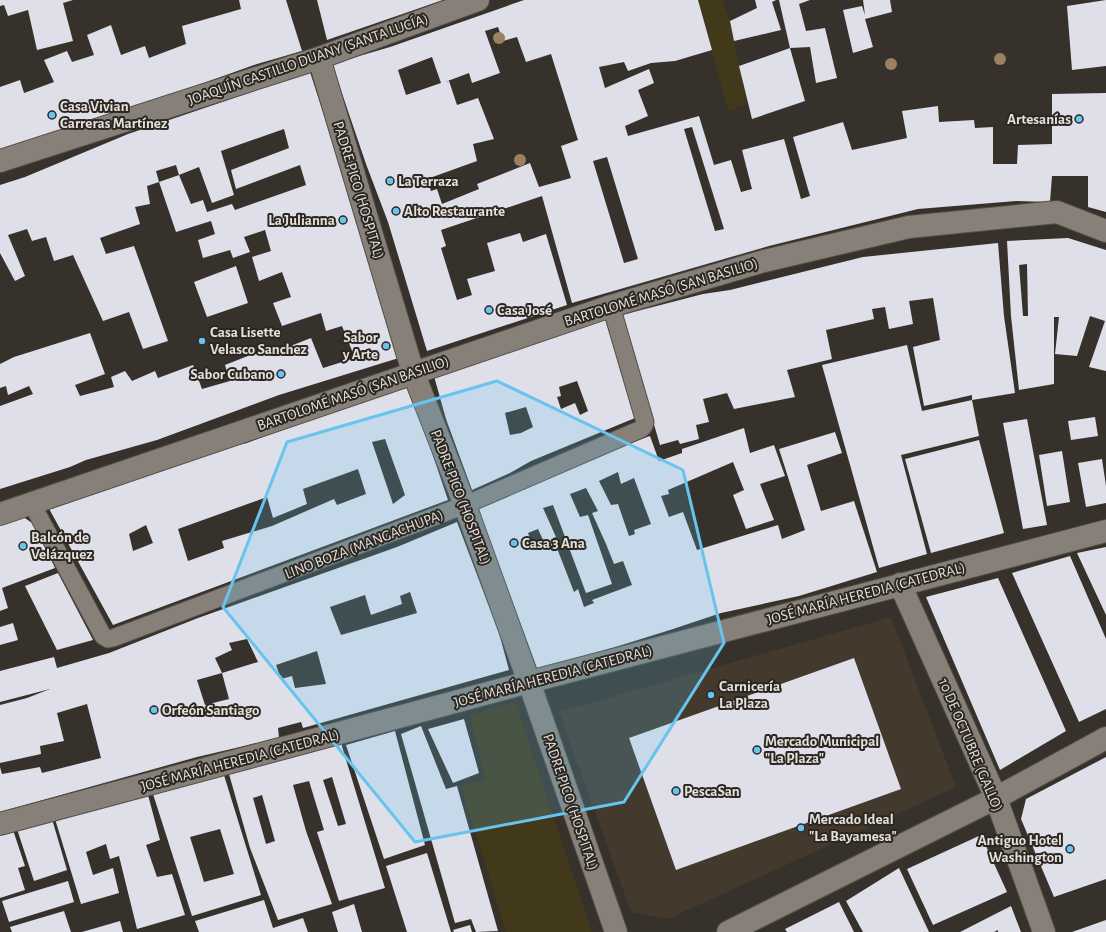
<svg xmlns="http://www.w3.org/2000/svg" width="1106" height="932" font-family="'Alegreya Sans',sans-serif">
<rect width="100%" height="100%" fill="#36312a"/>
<path fill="#43392d" d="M891,617L956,787L668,919L631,912L559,712Z"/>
<path fill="#413919" d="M698,0H722L730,21L747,104L728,111Z
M515,702L592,932H506L461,786L486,780L470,715Z"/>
<path fill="#dfdfea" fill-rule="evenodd" d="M0,0H73L63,3L73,41L37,50L28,10L8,16L4,5L0,6Z
M239,0H286L302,51L257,64L137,107L0,151V87L20,80L24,93L54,82L44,60L67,51L72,62L94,55L87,35L111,25L121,55L145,46L149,58L186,44L182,26L241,9Z
M317,0H443L327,40Z
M524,0H698L712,50L675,61L651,63L628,71L624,62L599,67L605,88L649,69L654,83L638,90L648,116L625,126L628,136L699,116L714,165L731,160L741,192L752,189L742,150L784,139L801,199L810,196L793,137L843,122L852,150L907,138L902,111L938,106L939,122L974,120L975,128L993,127V164H1017L1018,145L1052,144V94L1106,93V212L1088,207V176H1052L1050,202L1016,201L918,209L769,246L572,303L542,196L441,230L446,246L441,248L457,300L472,295L467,279L495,271L487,243L520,233L523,242L546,234L567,305L427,351L388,222L366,164L332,64L390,47ZM498,27L503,41L517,37L526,62L551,54L578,140L561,146L571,178L539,187L530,163L477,184L479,189L442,204L437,189L431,191L427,179L477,161L473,144L494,139L478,98L457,105L449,81L445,82L469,73L472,83L500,73L485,31ZM432,57L441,83L406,95L398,70ZM692,127L724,229L715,231L684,129ZM607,157L638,259L624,263L593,161Z
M755,0H776L772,2L781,30L734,41L730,21L757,8Z
M779,0H810L799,4L806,31L825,28L837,78L816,83L810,47L790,48L805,101L752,119L739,66L790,48Z
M863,0H890L892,12L865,19L873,47L853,53L843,10L862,6L865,15Z
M1106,0V66L1072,70L1067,6Z
M309,69L343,173L356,222L402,357L279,395L157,440L86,460L70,467L0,489V406L33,394L29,386L8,395L6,386L0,388V364L14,357L90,333L105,374L75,385L80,396L114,387L111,377L125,371L132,381L155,371L158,378L193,365L202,389L230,381L225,365L263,350L265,356L311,338L323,368L355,358L342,326L326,331L321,313L282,326L273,303L291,297L282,272L259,281L252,257L271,251L265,230L244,237L250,252L233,258L230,250L203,258L198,240L215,234L211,221L176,232L159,182L179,175L191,204L203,200L207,212L232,204L235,210L306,185L300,165L236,189L231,170L289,148L284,129L221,151L234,195L212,203L199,167L179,175L176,165L156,171L159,182L147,186L150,204L135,207L140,224L100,238L106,254L134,246L168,341L143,349L129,312L103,321L73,255L54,261L46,237L32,241L27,229L8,235L25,276L15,281L0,253V185L25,177L128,134L228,100Z
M1068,238L1106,250V371L1089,367L1105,321L1090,316L1077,356L1055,354L1059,317H1054V384L1019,390L1011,316L1007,241ZM1027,264L1028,316H1023L1019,265Z
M998,243L1004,316L1015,393L972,400V395L924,406L913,347L940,340L933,298L909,301L913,324L889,329L885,307L872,309L874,319L826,330L832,359L787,370L795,397L734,409L727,393L703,399L709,422L696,425L699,439L680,444L678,440L660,445L622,315L703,294L730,290L863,257Z
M236,266L248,303L207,317L194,282Z
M605,318L635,418L531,461L510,473L472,490L446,419L432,369ZM577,381L588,411L580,415L575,403L561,409L557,397L561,396L559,387ZM526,407L533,427L521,433L510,435L505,413Z
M907,345L922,411L972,400L979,436L901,455L927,554L879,568L822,365Z
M408,382L448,500L113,625L47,505L225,448L247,443ZM385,439L405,495L393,504L372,442ZM358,469L366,494L337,505L334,499L272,526L222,541L224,548L188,561L178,529L267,497L273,518L307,504L303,489ZM146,525L153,543L133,551L129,534Z
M1095,417L1098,436L1071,440L1068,421Z
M1027,419L1047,525L1023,529L1003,423Z
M744,428L750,453L774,445L785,476L760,484L774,520L746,529L733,495L744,490L733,462L668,490L669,494L661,496L669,517L683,512L697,550L778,525L782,539L805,530L779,449L835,432L842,453L807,465L821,511L854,501L877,572L799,596L721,613L670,630L538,671L478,508L608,451L650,436L659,461L682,453V449ZM618,472L621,484L634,478L651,524L634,530L635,534L629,536L618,504L611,505L599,481ZM586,488L598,511L592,513L606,544L614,564L623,561L632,585L592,600L594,603L584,607L578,589L574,592L553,538L556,537L543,508L553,505L586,593L612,584L588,515L580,517L570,494ZM538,529L544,542L533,547L528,533Z
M979,440L1004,533L931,553L905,459Z
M1062,451L1070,502L1047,506L1039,455Z
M1102,459L1106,486V503L1086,507L1078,463Z
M19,514L35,525L55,568L2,588L8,608L0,611V520Z
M457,522L499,633L509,670L303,728L301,722L278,728L279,738L197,757L0,812V767L2,774L40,767L42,773L101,758L87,704L57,713L64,741L40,746L41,754L0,763V705L27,698L50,689L0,702V671L54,657L57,668L109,653L198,618L397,547ZM410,592L417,613L341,635L330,607L365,595L371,615L402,604L400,596ZM247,639L258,662L222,673L229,699L205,705L197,680L222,673L215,658L232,650L229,643ZM317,651L326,684L295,688L292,676L281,679L276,665Z
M1106,547V615L1077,553Z
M1070,556L1106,639V709L1079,722L1012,573Z
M58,573L93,640L57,650L25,586Z
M998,578L1066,731L1000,770L926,597Z
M13,623L18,640L0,645V627Z
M854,658L901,789L676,870L629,738Z
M464,719L479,773L453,783L428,729Z
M421,726L446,789L457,786L498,931L476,932L471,919L455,923L401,734Z
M395,731L425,845L384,859L346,745Z
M341,743L385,888L339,901L317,832L324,830L309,781L293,785L306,831L332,904L278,920L250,848L229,774ZM332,777L346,824L338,826L323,780ZM262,795L275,841L266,844L253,798Z
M1106,757V879L1054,897L1021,819L1026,799Z
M223,772L261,895L192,916L153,794ZM220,829L234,874L204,882L190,837Z
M148,795L160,840L146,845L157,877L172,874L185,915L137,929L119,856L110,859L106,844L86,852L93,875L113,868L119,893L81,904L55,819Z
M52,819L67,870L34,881L17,829Z
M13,830L25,866L18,868L25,890L0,898V835Z
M981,835L1007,892L933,925L907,869Z
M427,853L451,932H407L386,866Z
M899,868L929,932H863L846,901Z
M68,881L74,902L9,922L2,901Z
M264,900L273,928L303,918L308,932H199L195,921Z
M839,902L854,932H787L785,929Z
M354,904L362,932H338L332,912Z
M1011,906L1021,932H998V930L994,932H960Z
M64,911L71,932H12L10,927Z
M1106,920V932H1072Z
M120,921L123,932H82Z
M470,925L472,932H454L453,930Z"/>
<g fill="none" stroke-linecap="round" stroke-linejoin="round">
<g stroke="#514d47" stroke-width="19">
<path id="lane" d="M32,504L103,636L108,639L113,638L465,505L641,429L644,426L645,422L611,306"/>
</g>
<g stroke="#514d47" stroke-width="24">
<path id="street" d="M319,58L413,372L465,505L529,682L616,932
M0,161L319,58L478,0
M0,514L611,306L764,261L909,227L1057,212L1106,231
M900,584L996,798L1044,932
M0,824L529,682L1106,531"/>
</g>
<g stroke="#514d47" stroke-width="24">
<path id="secondary" d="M728,932L996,798L1106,738"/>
</g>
<use href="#lane" stroke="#868078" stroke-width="17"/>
<use href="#street" stroke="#868078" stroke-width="22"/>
<use href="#secondary" stroke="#868078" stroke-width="22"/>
</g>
<g fill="#9a8162">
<circle cx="499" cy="38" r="6"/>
<circle cx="1000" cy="59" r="6"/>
<circle cx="891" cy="64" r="6"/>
<circle cx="520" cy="160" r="6"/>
</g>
<path fill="#66c4ef" fill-opacity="0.2" stroke="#66c4ef" stroke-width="3" stroke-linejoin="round" d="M497,381L683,470L724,643L624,802L415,842L223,607L287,442Z"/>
<g fill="#66c4ef" stroke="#2c2721" stroke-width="1.5">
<circle cx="52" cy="115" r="4"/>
<circle cx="1079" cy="119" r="4"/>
<circle cx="390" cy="181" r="4"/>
<circle cx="396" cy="211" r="4"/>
<circle cx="343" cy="220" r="4"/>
<circle cx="489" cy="310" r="4"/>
<circle cx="202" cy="341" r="4"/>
<circle cx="386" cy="346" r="4"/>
<circle cx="281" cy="374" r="4"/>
<circle cx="514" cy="543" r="4"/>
<circle cx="23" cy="546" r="4"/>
<circle cx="711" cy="695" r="4"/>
<circle cx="154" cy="710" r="4"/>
<circle cx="757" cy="750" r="4"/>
<circle cx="676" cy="791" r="4"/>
<circle cx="801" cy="828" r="4"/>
<circle cx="1070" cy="849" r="4"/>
</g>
<g text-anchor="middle" stroke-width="4" stroke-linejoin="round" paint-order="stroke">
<g font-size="15" fill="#e4e0dc" stroke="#2c2721">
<text transform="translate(308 59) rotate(-19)" y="5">JOAQUÍN CASTILLO DUANY (SANTA LUCÍA)</text>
<text transform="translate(359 190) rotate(73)" y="5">PADRE PICO (HOSPITAL)</text>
<text transform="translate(661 292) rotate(-17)" y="5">BARTOLOMÉ MASÓ (SAN BASILIO)</text>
<text transform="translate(353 393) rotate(-19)" y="5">BARTOLOMÉ MASÓ (SAN BASILIO)</text>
<text transform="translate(461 497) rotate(69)" y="5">PADRE PICO (HOSPITAL)</text>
<text transform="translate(364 544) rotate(-21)" y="5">LINO BOZA (MANGACHUPA)</text>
<text transform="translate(866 593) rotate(-15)" y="5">JOSÉ MARÍA HEREDIA (CATEDRAL)</text>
<text transform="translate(553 676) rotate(-15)" y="5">JOSÉ MARÍA HEREDIA (CATEDRAL)</text>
<text transform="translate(971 745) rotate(67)" y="5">10 DE OCTUBRE (GALLO)</text>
<text transform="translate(240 760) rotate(-15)" y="5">JOSÉ MARÍA HEREDIA (CATEDRAL)</text>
<text transform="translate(571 802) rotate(71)" y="5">PADRE PICO (HOSPITAL)</text>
</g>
<g font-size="15" font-weight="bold" fill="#e4e0dc" stroke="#2c2721" text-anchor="start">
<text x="60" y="111">Casa Vivian<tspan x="60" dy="17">Carreras Martínez</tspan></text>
<text x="1071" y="124" text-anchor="end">Artesanías</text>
<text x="398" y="186">La Terraza</text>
<text x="404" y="216">Alto Restaurante</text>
<text x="335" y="225" text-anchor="end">La Julianna</text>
<text x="497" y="315">Casa José</text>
<text x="210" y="337">Casa Lisette<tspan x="210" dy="17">Velasco Sanchez</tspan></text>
<text x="378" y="342" text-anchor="end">Sabor<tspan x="378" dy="17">y Arte</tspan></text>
<text x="273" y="379" text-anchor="end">Sabor Cubano</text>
<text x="31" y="542">Balcón de<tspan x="31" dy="17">Velázquez</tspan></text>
<text x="522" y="548">Casa 3 Ana</text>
<text x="719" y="691">Carnicería<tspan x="719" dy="17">La Plaza</tspan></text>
<text x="162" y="715">Orfeón Santiago</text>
<text x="765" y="746">Mercado Municipal<tspan x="765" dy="17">"La Plaza"</tspan></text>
<text x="684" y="796">PescaSan</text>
<text x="809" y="824">Mercado Ideal<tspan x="809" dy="17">"La Bayamesa"</tspan></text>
<text x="1062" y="845" text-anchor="end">Antiguo Hotel<tspan x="1062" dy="17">Washington</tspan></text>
</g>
</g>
</svg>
